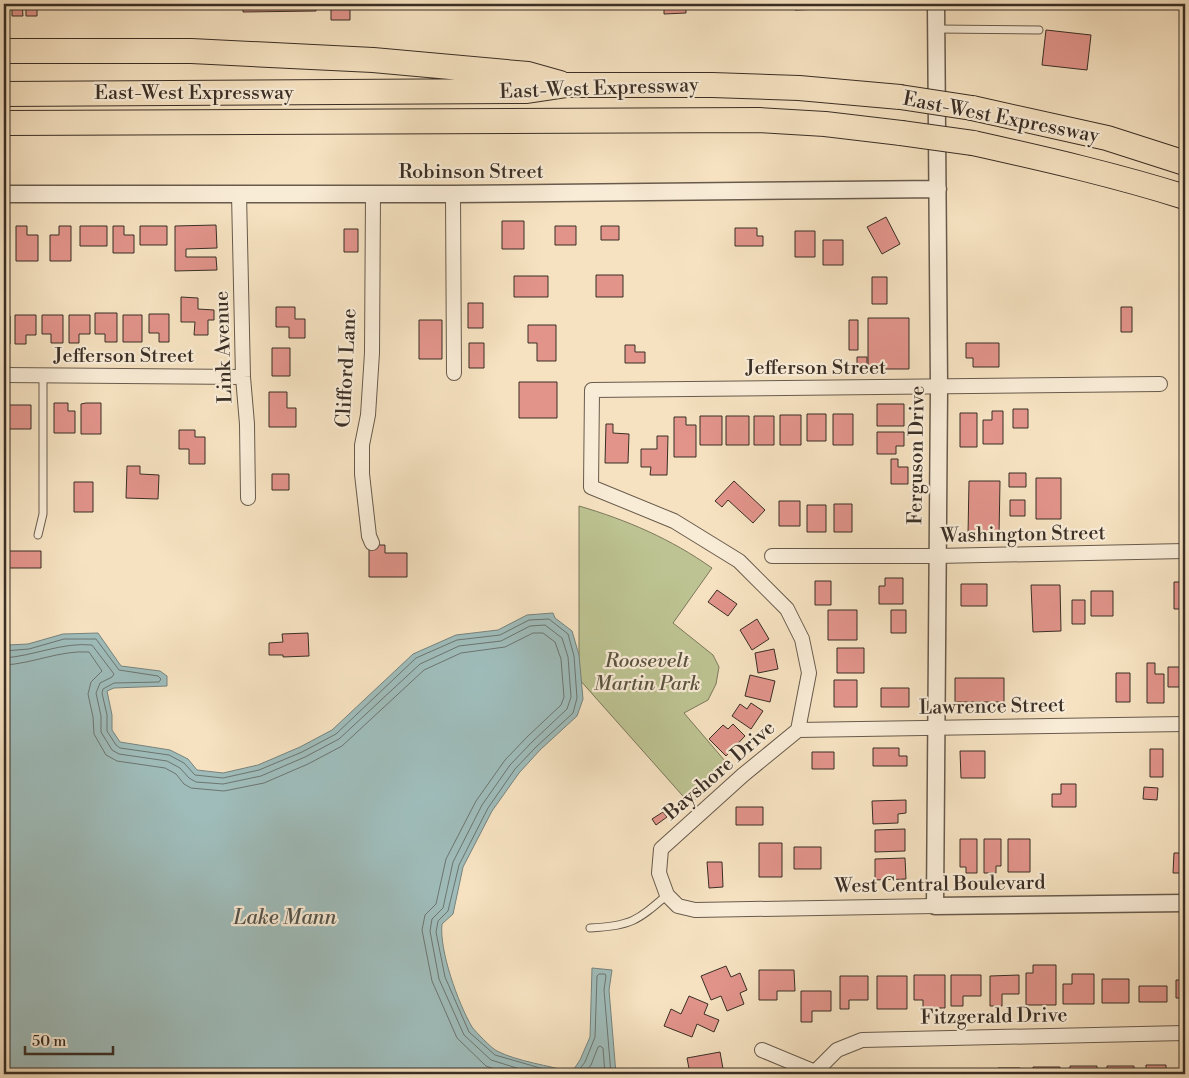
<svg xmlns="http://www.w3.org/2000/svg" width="1189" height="1078" font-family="'Libre Bodoni',serif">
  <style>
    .green { fill: #bdc392; stroke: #7b785c }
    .water { fill: #9fbcba; stroke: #76837e }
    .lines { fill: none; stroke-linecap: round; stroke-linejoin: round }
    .shore { stroke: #6c7570; stroke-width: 1 }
    .building { fill: #e2948b; stroke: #392e25 }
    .service-casing { stroke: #685b4c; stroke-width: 9 }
    .minor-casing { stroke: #685b4c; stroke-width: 16 }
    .tertiary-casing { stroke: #685b4c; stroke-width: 19 }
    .motorway-casing { stroke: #392e25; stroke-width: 26 }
    .service { stroke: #f9ecd7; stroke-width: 7 }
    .minor { stroke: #f9ecd7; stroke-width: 14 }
    .tertiary { stroke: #f9ecd7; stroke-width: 16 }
    .motorway { stroke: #f6e2c1; stroke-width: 24 }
    .motorway-bridge-casing { stroke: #392e25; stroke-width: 26; stroke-linecap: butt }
    .motorway-bridge { stroke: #f6e2c1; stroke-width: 24 }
    .labels { text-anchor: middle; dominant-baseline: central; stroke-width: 4.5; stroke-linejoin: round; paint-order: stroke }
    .street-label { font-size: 20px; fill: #392e25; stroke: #f9ecd7 }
    .park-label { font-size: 20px; font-style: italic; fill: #5a5340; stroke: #f9ecd7 }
    .water-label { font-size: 21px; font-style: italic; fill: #52524a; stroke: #f9ecd7 }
  </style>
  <rect width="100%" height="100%" fill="#f6e2c1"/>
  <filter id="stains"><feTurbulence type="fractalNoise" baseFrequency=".004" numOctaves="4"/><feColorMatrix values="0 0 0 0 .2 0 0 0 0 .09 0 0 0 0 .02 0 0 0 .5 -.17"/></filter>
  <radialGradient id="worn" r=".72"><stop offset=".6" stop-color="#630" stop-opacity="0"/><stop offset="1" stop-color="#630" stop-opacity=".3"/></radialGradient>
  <path class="green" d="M579 506C627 520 671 539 712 568L673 623 713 655 719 667 716 684 708 700 684 713 731 768 690 804 579 679Z"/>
  <path class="water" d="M553 613 555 618 572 631 579 655 583 699 577 716 540 750 519 773 492 811 463 867 453 914 442 924C439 950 458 1003 472 1027 476 1032 491 1048 497 1051 516 1061 550 1066 572 1072L580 1060 590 1037 592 968 612 970 609 990 616 1074H4V648L8 645 28 644 63 634 98 633 121 666 160 671 167 676V686L114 688 107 691 112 715V730L120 742 170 750 188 759 197 770 223 773 258 765 300 747 332 730 413 654 456 635 498 630 527 615Z"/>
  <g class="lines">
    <path class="shore" d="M4 651 29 649 64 639H96L119 670 158 676 161 679 159 682 114 683 103 689 102 693 107 715V731L116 745 120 748 169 755 184 763 195 775 223 778 259 770 302 752 336 734 416 658 457 640 500 635 529 620 549 619 568 634 574 656 577 698 573 713 536 747 515 769 488 808 459 865 448 911 438 921 436 932 445 977 469 1032 495 1055 561 1074
      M4 658C34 656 62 642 92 645L114 674 112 677 100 683 96 693 101 716V732L112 750 119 754 167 761 180 768 189 778 196 782 223 784 261 776 305 757 339 739 420 664 459 646 501 641 530 626 545 625 562 638 568 657 571 697 567 709 532 742 510 765 482 805 453 862 443 908 432 919 430 931 439 979 464 1035 491 1060 536 1074
      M4 665C32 664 60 650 89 652L102 671 91 682 88 694 93 717 94 734 106 755 117 761 165 768 176 774 184 784 191 788 224 791 264 783 308 764 342 746 424 670 461 653 505 647 533 633H543L555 642 561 659 564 697 561 705 527 737 505 760 476 801 446 859 436 904 425 915 422 930 432 981 457 1038 486 1066 508 1074
      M576 1074 585 1062 595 1037 597 976 599 974H605L606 976 604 990 611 1074
      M584 1074 591 1065 598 1047 600 1046 603 1048 605 1074"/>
  </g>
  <path class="building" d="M12 4H22L23 16H12Z
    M26 4H37V16H26Z
    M243 4H316V11L243 12Z
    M331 4H350V20H331Z
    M664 4H686V13L664 14Z
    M795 4H823V9L795 10Z
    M1046 30 1091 35 1087 70 1042 65Z
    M886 217 900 244 882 254 867 227Z
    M502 221H524V249H502Z
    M216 225 217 248 186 249V257H216L217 270 175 271V226Z
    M16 226H27V235H38V261H16Z
    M59 226H71V261H50V235H59Z
    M80 226H107V246H80Z
    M113 226H124V235H134V253H113Z
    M140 226H167V245H140Z
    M555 226H576V245H555Z
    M601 226H619V240H601Z
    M735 228H757V236H763V246H735Z
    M344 229H358V252H344Z
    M795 231H815V257H795Z
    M823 240H843V265H823Z
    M596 275H623V297H596Z
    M514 276H548V297H514Z
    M872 277H887V304H872Z
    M181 297 198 298V309L214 310V320H208V335H194L195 322H181Z
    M468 303H483V328H468Z
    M276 307H295V319H305V338H289V327H276Z
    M1121 307H1132V332H1121Z
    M95 313H117V342H105V334H95Z
    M149 314H169V342H159V333H149Z
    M15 315H36V335H26V344H15Z
    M42 315H63V343H51V334H42Z
    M69 315H90V334H79V343H69Z
    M123 315H142V342H123Z
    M4 316H10V344H4Z
    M868 318H909V369H868Z
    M419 320H442V359H419Z
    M849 320H858V350H849Z
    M528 325H556V361H537V343H528Z
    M469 343H484V368H469Z
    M966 343H999V367H973V358H966Z
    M625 345H635V352H645V363H625Z
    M272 348H290V376H272Z
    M857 357H867V368H857Z
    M519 382H557V418H519Z
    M269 392H287V408H296V427H269Z
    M54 403H68V411H75V433H54Z
    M86 403H101V434H81V404Z
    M877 404H904V426H877Z
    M4 405H31V429H4Z
    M1013 409H1028V428H1013Z
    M992 411H1003V444H983V420H992Z
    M960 413H977V447H960Z
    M807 414H826V441H807Z
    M833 414H853V445H833Z
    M780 415H801V445H780Z
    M700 416H722V445H700Z
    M726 416H749V445H726Z
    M754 416H774V445H754Z
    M674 417H686V425H696V457H674Z
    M606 424H613V433L629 434 628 463H605Z
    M179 430H195V437H205V464H189V449H179Z
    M877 432H904V446H896V454H877Z
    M657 436H668L667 475H650L651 467H641V449H657Z
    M891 459H898V467H908V484H891Z
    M127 466H140V474L159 475 158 499 126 498Z
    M1009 473H1026V487H1009Z
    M272 474H289V490H272Z
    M1036 478H1061V519H1036Z
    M734 481 765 510 753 523 728 500 722 507 715 501Z
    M969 481H1000L999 536 968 535Z
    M74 482H93V512H74Z
    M1010 500H1025V516H1010Z
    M779 501H800V526H779Z
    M834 504H852V532H834Z
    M807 505H826V532H807Z
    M369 545H385V553H407V577H369Z
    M6 551H41V568H6Z
    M885 578H903V604H879V586H885Z
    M815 581H831V605H815Z
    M1174 582H1185V609H1174Z
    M961 584H987V606H961Z
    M1031 585H1060L1061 631 1033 632Z
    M717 590 737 604 728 616 708 602Z
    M1091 591H1113V616H1091Z
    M1072 600H1085V624H1072Z
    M828 610H857V640H828Z
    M891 610H906V633H891Z
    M757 619 769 639 752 650 740 630Z
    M308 633 309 656 283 657V655H269V643L283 642 282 634Z
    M837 648H864V673H837Z
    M774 649 778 669 758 673 755 653Z
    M1147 663H1155V674H1164V703H1147Z
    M1168 667H1185V687H1168Z
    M1116 673H1130V702H1116Z
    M750 675 775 681 770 702 745 696Z
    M955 678H1004V702H955Z
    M834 680H857V707H834Z
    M881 688H909V707H881Z
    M751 703 763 711 751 729 732 716 740 704 747 709Z
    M733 724 745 736 726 756 709 739 723 725 728 729Z
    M873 748H899V756H907V766H873Z
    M1150 749H1163V777H1150Z
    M960 751H985V778H961Z
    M812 752H834V769H812Z
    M1061 784H1076V807H1052V794H1061Z
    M1144 787 1158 788 1157 800 1143 799Z
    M906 800V813L898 814V823L873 824 872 801Z
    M736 807H763V825H736Z
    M663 812 667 817 656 825 652 819Z
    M905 829V851L875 852V830Z
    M960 839H977V873H966V867H960Z
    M984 839H1001V866H996V873H984Z
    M1008 839H1030V872H1008Z
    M759 843H782V877H759Z
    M794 847H821V869H794Z
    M1174 853H1185V873H1173Z
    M905 858 906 879 875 880V859Z
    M707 862H722L723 887 709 888Z
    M1033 965H1056V1005H1026V973H1033Z
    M726 966 731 977 740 973 747 990 740 993 744 1004 727 1011 721 996 711 1000 701 976Z
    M759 970H794L795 991H777V1000H759Z
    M1072 974H1094V1004H1063V984H1072Z
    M914 975H945V1008H923V1000H914Z
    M951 975H981V996H963V1006H951Z
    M1019 975V994H1002V1006H990V976Z
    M840 976H868V1000H849V1009H840Z
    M877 976H907V1009H877Z
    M1102 979H1129V1003H1102Z
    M1176 980H1185V998H1176Z
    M1139 986H1167V1002H1139Z
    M801 991H831V1011H812V1022H801Z
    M689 996 708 1004 704 1014 719 1020 714 1032 697 1024 692 1037 664 1026 671 1009 681 1014Z
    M720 1052 724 1074H704L703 1073 690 1074 687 1058Z
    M1146 1065H1166V1074H1146Z
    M1070 1066H1097V1074H1070Z
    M1107 1066H1134V1074H1107Z
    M1033 1067H1060V1074H1033Z
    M998 1068H1020V1074H998Z
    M958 1069H985V1074H958Z
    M920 1070H948V1074H920Z"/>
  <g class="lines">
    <defs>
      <path id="service" d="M937 29 1039 30
        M38 535 43 514V376
        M590 928C631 926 637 921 667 895"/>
      <path id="minor" d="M239 194 243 377 247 424 248 498
        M453 194 454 373
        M4 375 243 377
        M372 543 369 536 362 474V445L368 415 372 353 373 194
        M772 556H937L1185 551
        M798 730 1185 724
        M935 906 695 910 678 906 667 895 659 873 661 849 743 775 798 730 809 673 802 639 787 609 739 561 674 521 591 487 592 390 1160 384
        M762 1050 815 1072
        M815 1072 837 1050 862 1040 1185 1033"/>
      <path id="tertiary" d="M936 4 939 387 935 906 1185 903
        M4 194H453L938 189"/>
      <path id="motorway" d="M4 51H191L373 60 528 74 560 83
        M4 94 527 91 567 85H712L799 88 900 97
        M972 108 1107 138 1185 163
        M4 123 759 120 825 124 901 133
        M973 143C1045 159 1115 175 1185 197"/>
    </defs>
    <use href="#service" class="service-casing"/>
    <use href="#minor" class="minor-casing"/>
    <use href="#tertiary" class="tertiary-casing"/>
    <use href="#motorway" class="motorway-casing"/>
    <use href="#service" class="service"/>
    <use href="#minor" class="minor"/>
    <use href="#tertiary" class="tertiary"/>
    <use href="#motorway" class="motorway"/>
    <defs>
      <path id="motorway-bridge" d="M900 97 972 108
        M901 133 973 143"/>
    </defs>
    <use href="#motorway-bridge" class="motorway-bridge-casing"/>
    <use href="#motorway-bridge" class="motorway-bridge"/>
  </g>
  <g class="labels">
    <g class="street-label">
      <text transform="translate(599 89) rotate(-2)">East-West Expressway</text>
      <text x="194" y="93">East-West Expressway</text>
      <text transform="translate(1001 118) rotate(11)">East-West Expressway</text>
      <text x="471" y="172">Robinson Street</text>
      <text transform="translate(224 347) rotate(-92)">Link Avenue</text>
      <text x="124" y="356">Jefferson Street</text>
      <text transform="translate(347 368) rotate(-87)">Clifford Lane</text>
      <text x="816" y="368">Jefferson Street</text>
      <text transform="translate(917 455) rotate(-89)">Ferguson Drive</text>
      <text transform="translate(1023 535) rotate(-1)">Washington Street</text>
      <text transform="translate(992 707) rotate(-1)">Lawrence Street</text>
      <text transform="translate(720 771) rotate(-41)">Bayshore Drive</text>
      <text transform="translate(940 885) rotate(-1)">West Central Boulevard</text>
      <text transform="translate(994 1017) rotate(-1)">Fitzgerald Drive</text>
    </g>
    <g class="park-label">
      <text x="647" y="661">Roosevelt<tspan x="647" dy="23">Martin Park</tspan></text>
    </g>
    <g class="water-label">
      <text x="285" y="918">Lake Mann</text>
    </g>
  </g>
  <rect width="1189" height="1078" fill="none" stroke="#f6e2c1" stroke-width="20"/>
  <rect x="5" y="5" width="1179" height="1068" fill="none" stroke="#392e25" stroke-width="2.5"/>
  <rect x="10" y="10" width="1169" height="1058" fill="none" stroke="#392e25"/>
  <path d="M25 1046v8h88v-8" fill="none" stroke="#392e25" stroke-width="2.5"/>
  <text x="32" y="1046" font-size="15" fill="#392e25" stroke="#f9ecd7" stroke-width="4" paint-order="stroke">50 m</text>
  <rect width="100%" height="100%" filter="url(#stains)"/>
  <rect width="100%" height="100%" fill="url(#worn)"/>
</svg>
